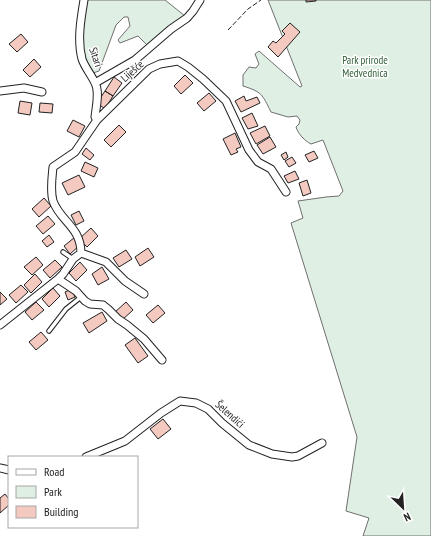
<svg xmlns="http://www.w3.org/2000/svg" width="431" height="536" font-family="'PT Sans Narrow',sans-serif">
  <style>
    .green { fill: #e0efe3; stroke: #6f6f6f }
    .building { fill: #f3c9c0; stroke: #222 }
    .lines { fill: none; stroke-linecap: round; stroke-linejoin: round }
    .service-casing { stroke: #222; stroke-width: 5.5 }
    .minor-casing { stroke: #222; stroke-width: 9 }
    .service { stroke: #fff; stroke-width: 3.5 }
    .minor { stroke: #fff; stroke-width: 7 }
    .fence { stroke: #222; stroke-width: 1; stroke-dasharray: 5 2; stroke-linecap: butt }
    .labels { text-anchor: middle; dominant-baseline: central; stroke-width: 3; stroke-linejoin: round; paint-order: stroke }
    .street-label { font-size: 11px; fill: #222; stroke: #fff }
    .park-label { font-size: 11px; fill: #2f5e38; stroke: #fff }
  </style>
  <rect width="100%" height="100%" fill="#fff"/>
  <path class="green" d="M86 0H165L185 16 147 45 138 36 120 43 118 40 130 26 128 17H124L116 25 99 71 93 73C77 62 84 18 86 0Z
    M268 0H431V536H363L369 518 346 511 357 437 291 223 303 218 298 201 326 197 339 196 343 191 323 140 311 144C305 141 298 134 296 127L299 124 300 120 297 116 288 117 271 112C262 94 262 92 243 86V75L249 67 256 68 259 64 255 54 259 51 300 87 302 86Z"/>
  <path class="building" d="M306 0H316V1L306 2Z
    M290 23 300 32 278 57 268 47 273 41 276 43 285 34 282 31Z
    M21 34 28 42 17 52 9 44Z
    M34 59 41 67 30 77 23 70Z
    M185 75 193 83 181 94 174 86Z
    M114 77 122 83 113 96 105 91Z
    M105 91 113 96 105 109 97 103Z
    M209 93 216 101 204 111 197 103Z
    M244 96 246 101 257 97 260 103 241 112 235 101Z
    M20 101 32 103 30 115 18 113Z
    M40 103 53 104 52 113 39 112Z
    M252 113 258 126 248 129 242 118Z
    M73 120 85 126 79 137 67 131Z
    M119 125 126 132 111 147 104 140Z
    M265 126 270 136 256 144 250 133Z
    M235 133 241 147 236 149 238 152 231 155 223 139Z
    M270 137 276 147 263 154 257 145Z
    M86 148 94 155 90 160 82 154Z
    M314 151 318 158 309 162 305 155Z
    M286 152 288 157 284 160 281 155Z
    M292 157 296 163 289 167 285 161Z
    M85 162 98 168 94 177 81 171Z
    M295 171 299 179 288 183 284 176Z
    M79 175 85 187 68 195 62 183Z
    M307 180 311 193 303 196 299 183Z
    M44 198 51 206 39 217 32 209Z
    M79 211 84 221 76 225 71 215Z
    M48 216 55 224 43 234 36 226Z
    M91 228 98 236 87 247 79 239Z
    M49 235 54 242 47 247 42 241Z
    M75 237 79 246 70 254 64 246Z
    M148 248 154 257 140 266 135 257Z
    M126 250 132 259 119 267 113 258Z
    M36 257 43 265 32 275 24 267Z
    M55 260 62 267 50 278 43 270Z
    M80 262 87 270 76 281 69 273Z
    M102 267 109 279 98 285 92 274Z
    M35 274 42 282 31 293 24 285Z
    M21 285 28 292 16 303 9 295Z
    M53 288 60 296 49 307 42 299Z
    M72 289 75 297 68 300 65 292Z
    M0 292 7 299 0 305Z
    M36 302 44 310 32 320 25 312Z
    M126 302 133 310 121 321 114 313Z
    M158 305 165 313 153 323 146 315Z
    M102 312 107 321 89 333 83 323Z
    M41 332 48 340 36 350 29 342Z
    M135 338 148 356 138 363 125 345Z
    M163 419 171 429 158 439 150 429Z
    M5 494 9 499V505L0 513V498Z"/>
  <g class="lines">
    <defs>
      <path id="service" d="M63 252 73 259
        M49 331 66 309 81 297"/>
      <path id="minor" d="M84 0C81 18 77 40 82 59 85 68 91 74 95 83 100 92 96 107 95 117L97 120
        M95 83 135 60 171 29 187 18 193 11 200 0
        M0 91 24 88 42 92
        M81 253 106 262 125 281 144 294
        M58 279 76 291 85 301 90 304 103 305 108 309 118 319 127 325 144 339 162 360
        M0 325 58 279 63 274 73 259 81 253C81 227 60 221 53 201 50 190 52 178 53 167L75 152 97 120 149 69 160 64 178 61 188 67 203 79 226 101 249 150 258 162 271 169 286 192
        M86 457 125 441 161 413 180 401 196 403 208 409 222 423 249 445 272 454 292 457 298 456 322 443
        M0 468 9 470"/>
    </defs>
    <use href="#service" class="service-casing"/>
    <use href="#minor" class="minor-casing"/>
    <use href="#service" class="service"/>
    <use href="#minor" class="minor"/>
    <path class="fence" d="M228 30 248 9 261 0"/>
  </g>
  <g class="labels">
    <g class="street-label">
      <text transform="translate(96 57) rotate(71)">Sitari</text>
      <text transform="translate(132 71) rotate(-42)">Liješće</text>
      <text transform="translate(230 414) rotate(42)">Šelendići</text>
    </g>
    <g class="park-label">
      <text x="365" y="60">Park prirode<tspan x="365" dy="13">Medvednica</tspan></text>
    </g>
  </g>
  <rect x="8" y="456" width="130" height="72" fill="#ffffff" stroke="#a7a7a7"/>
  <rect x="16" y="469" width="20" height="6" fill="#ffffff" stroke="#a7a7a7"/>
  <text x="44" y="476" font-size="12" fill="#222222">Road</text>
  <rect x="16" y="486" width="20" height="12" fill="#e0efe3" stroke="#a7a7a7"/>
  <text x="44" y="496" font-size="12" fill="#222222">Park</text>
  <rect x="16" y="506" width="20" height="12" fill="#f3c9c0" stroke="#a7a7a7"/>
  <text x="44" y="516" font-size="12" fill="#222222">Building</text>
  <g transform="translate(403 508) rotate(155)" stroke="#ffffff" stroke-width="3" paint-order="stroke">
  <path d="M0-3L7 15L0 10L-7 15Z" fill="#222222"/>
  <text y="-6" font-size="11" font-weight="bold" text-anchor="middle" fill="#222222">N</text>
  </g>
</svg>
